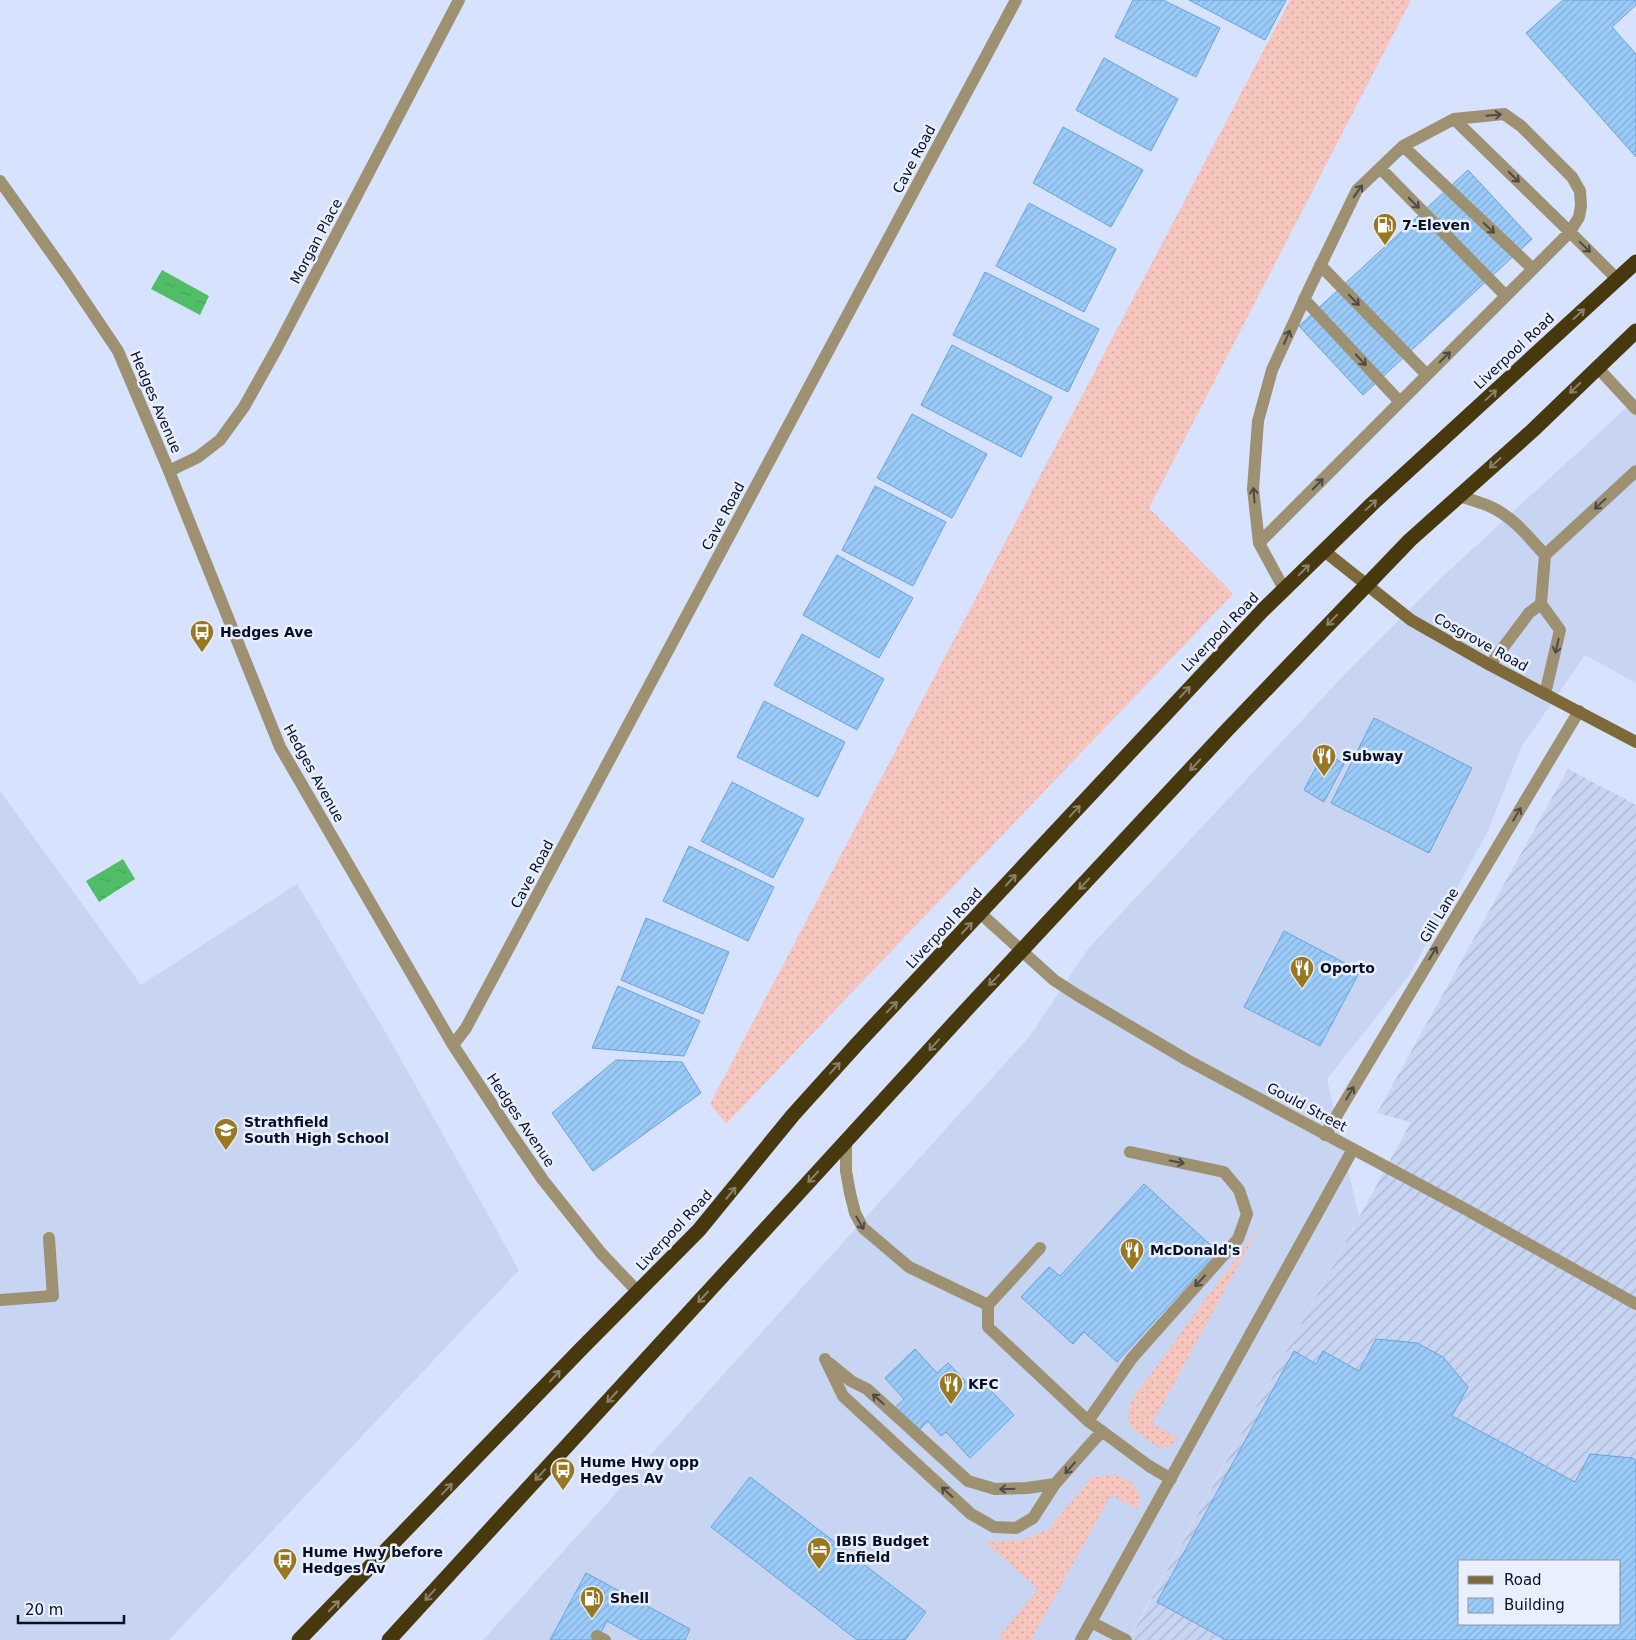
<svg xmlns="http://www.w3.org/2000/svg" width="1636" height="1640" font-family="'DejaVu Sans',sans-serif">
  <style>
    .built { fill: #c7d4f2 }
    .industrial { fill: url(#industrial-furrows); fill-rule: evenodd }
    .grass { fill: url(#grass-dots) }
    .water { fill: url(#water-ripples) }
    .building { fill: url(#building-hatch); stroke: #68a3da; fill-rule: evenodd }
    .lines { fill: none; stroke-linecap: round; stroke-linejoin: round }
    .lane { stroke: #9e9172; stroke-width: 12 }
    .street { stroke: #9e9172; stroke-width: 12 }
    .secondary { stroke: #7d693a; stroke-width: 12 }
    .highway { stroke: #48380e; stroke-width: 15 }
    .oneway { stroke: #4c4a49 }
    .oneway2 { stroke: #88816e }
    .labels { text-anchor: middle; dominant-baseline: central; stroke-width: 5; stroke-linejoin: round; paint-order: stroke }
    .street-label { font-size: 14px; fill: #081028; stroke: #e9effd }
    .poi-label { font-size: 14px; font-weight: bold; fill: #081028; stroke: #e9effd; text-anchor: start }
  </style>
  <defs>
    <pattern id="industrial-furrows" width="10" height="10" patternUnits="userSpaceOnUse" patternTransform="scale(1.25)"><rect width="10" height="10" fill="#c7d4f2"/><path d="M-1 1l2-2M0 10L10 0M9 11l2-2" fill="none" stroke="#a9b5d0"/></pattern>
    <pattern id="grass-dots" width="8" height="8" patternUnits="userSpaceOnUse" patternTransform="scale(1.25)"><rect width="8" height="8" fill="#f5c5be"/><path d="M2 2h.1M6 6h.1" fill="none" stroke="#d1a8a3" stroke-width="1.8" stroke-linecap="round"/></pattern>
    <pattern id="water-ripples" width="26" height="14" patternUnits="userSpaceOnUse" patternTransform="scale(1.25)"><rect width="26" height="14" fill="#51bd67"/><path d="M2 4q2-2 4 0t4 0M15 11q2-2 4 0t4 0" fill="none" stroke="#45a159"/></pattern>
    <pattern id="building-hatch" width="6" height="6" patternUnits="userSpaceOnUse" patternTransform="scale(1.25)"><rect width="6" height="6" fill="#9bcbf8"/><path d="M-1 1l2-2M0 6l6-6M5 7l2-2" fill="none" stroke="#84add5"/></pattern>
  </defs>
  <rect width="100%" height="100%" fill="#d6e2fe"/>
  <path class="built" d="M1636 399V683L1585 655 1522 746 1487 833 1408 977 1327 1079 1359 1217 1128 1640H483L1030 1036 1088 949 1345 674 1441 578Z
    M0 791 141 985 297 884 386 1033 519 1270 169 1640H0Z"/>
  <path class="industrial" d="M1568 769 1636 805V1640H1129L1411 1122 1377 1113ZM1460 1561H1620V1624H1460Z"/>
  <path class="grass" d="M1290 0H1411L1149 508 1233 594 726 1124 710 1104Z
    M1259 1227 1152 1424 1178 1438 1169 1447 1159 1448 1133 1429 1128 1419 1131 1401Z
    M1115 1475 1132 1482 1140 1497 1137 1509 1111 1495 1031 1640H1004L999 1637 1038 1589 985 1542 1021 1540 1048 1530 1092 1477Z"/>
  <path class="water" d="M162 270 209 296 200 315 151 289Z
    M123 859 135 879 99 902 86 881Z"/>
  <path class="building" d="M1133 0H1163L1220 28 1196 77 1115 37Z
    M1189 0H1286L1265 40Z
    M1563 0H1636V5L1612 27 1636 54V157L1526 33Z
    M1104 58 1178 99 1151 151 1076 110Z
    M1063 127 1143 170 1111 227 1033 183Z
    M1468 170 1532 239 1363 395 1299 326Z
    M1029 203 1116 249 1084 312 996 266Z
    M985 272 1099 329 1068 392 953 335Z
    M952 345 1052 397 1021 457 921 405Z
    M912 414 987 454 952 518 877 478Z
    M875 486 946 522 913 586 842 550Z
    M837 555 913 598 879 658 803 615Z
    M802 634 884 679 857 730 774 685Z
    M764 701 845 742 818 797 737 757Z
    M1374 718 1472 768 1429 853 1331 803Z
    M1324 752 1344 764 1324 802 1304 790Z
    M732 782 804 819 773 878 701 841Z
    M689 846 774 887 748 941 663 901Z
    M646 918 729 952 703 1014 621 980Z
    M1284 931 1360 971 1320 1046 1244 1007Z
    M618 986 700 1021 684 1056 592 1048Z
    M616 1060 682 1062 701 1093 593 1171 552 1113Z
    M1144 1184 1218 1252 1117 1362 1084 1332 1073 1344 1021 1297 1049 1267 1060 1276Z
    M1376 1339 1417 1343 1443 1357 1468 1387 1452 1416 1575 1482 1590 1454 1632 1458 1636 1460V1640H1226L1157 1602 1294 1351 1316 1364 1323 1351 1359 1371ZM1460 1561H1620V1624H1460Z
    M915 1349 937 1373 948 1363 972 1388 981 1380 1014 1415 970 1458 946 1432 941 1436 928 1421 913 1436 890 1412 904 1399 885 1378Z
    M750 1477 926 1612 905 1640H857L711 1527Z
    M586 1573 690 1629 685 1640H641L607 1621 597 1640H550Z"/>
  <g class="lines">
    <path class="lane" d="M1403 146 1533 269
      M1380 168 1506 296
      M1320 265 1427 375
      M1304 299 1400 402
      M1597 367 1636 409
      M1459 496C1469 499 1479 502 1489 506 1512 516 1528 536 1545 555L1636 471
      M1259 543 1253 489 1258 421 1272 370 1310 287 1357 190 1403 146 1454 119 1504 114 1521 126 1572 177 1580 191 1581 206 1579 217 1570 232 1454 119
      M1545 555 1541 604 1560 630 1545 694
      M1284 589 1259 543 1570 232 1617 279
      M1490 665 1529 613 1541 604
      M1325 1135 1579 711
      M846 1141V1171L850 1193 855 1213 863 1228 909 1267 988 1305
      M1040 1248 988 1305V1327L1088 1421 1149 1466 1171 1479
      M0 1300 53 1296 49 1238
      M825 1359 843 1396 971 1514 994 1527 1016 1528 1033 1518 1055 1484 1102 1431
      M829 1363 851 1381 867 1389 968 1481 995 1489 1027 1488 1055 1484
      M1088 1421 1132 1358 1238 1239 1247 1214 1239 1190 1224 1172 1130 1152
      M1091 1622 1126 1640
      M597 1636 605 1640
      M1081 1640 1353 1149"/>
    <path class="street" d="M0 181 67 275 118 351 169 471 280 747 453 1045 512 1135 543 1180 601 1253 638 1292
      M169 471 198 457 220 440 244 407 277 348 459 0
      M980 913 1054 980 1077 995 1187 1060 1467 1210 1636 1304
      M453 1045 466 1028 1016 0"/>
    <path class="secondary" d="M1323 550 1411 620 1490 665 1636 742"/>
    <path class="highway" d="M299 1640 582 1348 699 1230 793 1115 858 1043 1263 610 1372 504 1636 262
      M389 1640 967 1009 1228 729 1410 540 1532 431 1636 331"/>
  </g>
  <defs><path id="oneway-shaft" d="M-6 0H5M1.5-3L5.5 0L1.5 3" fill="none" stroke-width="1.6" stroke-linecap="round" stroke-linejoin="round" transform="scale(1.25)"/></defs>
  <g class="oneway">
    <use href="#oneway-shaft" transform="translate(1494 115) rotate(-5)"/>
    <use href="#oneway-shaft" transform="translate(1514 177) rotate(45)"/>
    <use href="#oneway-shaft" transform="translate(1358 191) rotate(-55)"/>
    <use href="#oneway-shaft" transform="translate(1414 203) rotate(45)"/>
    <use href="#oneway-shaft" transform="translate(1489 228) rotate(43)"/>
    <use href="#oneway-shaft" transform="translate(1585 247) rotate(44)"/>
    <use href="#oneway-shaft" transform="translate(1354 300) rotate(46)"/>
    <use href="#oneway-shaft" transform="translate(1287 337) rotate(-66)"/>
    <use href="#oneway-shaft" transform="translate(1445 357) rotate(-45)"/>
    <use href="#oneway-shaft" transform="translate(1361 360) rotate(47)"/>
    <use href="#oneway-shaft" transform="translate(1318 484) rotate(-45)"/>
    <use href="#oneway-shaft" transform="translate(1254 495) rotate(-94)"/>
    <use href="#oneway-shaft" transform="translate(1600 504) rotate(137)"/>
    <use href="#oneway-shaft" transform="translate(1557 646) rotate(103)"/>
    <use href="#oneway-shaft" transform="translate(1517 814) rotate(-59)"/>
    <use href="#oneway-shaft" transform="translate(1433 953) rotate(-59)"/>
    <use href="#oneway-shaft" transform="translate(1350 1093) rotate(-59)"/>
    <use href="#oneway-shaft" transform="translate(1177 1162) rotate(12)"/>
    <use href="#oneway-shaft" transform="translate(860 1223) rotate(60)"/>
    <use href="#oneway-shaft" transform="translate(1200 1281) rotate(132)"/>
    <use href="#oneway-shaft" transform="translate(878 1399) rotate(-138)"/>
    <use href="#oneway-shaft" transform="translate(1070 1468) rotate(131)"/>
    <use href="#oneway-shaft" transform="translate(1007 1489) rotate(178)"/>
    <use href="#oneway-shaft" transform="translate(947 1492) rotate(-138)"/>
  </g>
  <g class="oneway2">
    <use href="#oneway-shaft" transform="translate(1579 314) rotate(-42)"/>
    <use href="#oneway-shaft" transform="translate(1575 388) rotate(136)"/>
    <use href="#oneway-shaft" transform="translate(1491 395) rotate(-43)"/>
    <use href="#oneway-shaft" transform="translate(1495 463) rotate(138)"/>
    <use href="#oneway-shaft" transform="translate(1371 505) rotate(-43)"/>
    <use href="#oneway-shaft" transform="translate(1304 570) rotate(-45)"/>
    <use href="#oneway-shaft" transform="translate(1332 620) rotate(134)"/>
    <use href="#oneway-shaft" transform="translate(1185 692) rotate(-47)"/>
    <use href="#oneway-shaft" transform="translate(1195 765) rotate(133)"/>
    <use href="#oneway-shaft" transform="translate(1075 811) rotate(-47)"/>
    <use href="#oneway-shaft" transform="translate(1011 880) rotate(-47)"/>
    <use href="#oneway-shaft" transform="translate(1084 884) rotate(133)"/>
    <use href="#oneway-shaft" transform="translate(967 928) rotate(-47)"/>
    <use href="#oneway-shaft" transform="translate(994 980) rotate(134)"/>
    <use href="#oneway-shaft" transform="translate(892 1007) rotate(-46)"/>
    <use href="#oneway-shaft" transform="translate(934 1045) rotate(132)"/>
    <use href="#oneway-shaft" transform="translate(835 1068) rotate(-48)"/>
    <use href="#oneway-shaft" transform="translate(813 1177) rotate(133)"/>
    <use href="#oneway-shaft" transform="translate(731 1193) rotate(-50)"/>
    <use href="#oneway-shaft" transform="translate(703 1297) rotate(133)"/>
    <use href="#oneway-shaft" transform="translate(555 1376) rotate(-47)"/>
    <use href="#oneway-shaft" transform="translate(612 1397) rotate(133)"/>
    <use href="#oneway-shaft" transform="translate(540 1475) rotate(132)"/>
    <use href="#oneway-shaft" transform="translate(447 1489) rotate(-46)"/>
    <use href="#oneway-shaft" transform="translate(430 1595) rotate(132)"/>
    <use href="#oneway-shaft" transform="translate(334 1606) rotate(-45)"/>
  </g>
  <defs>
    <symbol id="fuel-pin" viewBox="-11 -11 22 30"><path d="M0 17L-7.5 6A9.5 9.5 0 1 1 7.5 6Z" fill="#987821" stroke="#e9effd"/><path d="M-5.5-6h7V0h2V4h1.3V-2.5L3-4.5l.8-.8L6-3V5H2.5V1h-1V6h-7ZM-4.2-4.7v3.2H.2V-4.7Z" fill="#fff"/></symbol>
    <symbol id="bus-pin" viewBox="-11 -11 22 30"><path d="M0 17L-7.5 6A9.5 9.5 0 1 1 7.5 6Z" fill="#987821" stroke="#e9effd"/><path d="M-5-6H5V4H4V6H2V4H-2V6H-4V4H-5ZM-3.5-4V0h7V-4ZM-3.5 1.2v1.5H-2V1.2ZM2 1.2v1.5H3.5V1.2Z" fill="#fff"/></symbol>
    <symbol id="restaurant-pin" viewBox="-11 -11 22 30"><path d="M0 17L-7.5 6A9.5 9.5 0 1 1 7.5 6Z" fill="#987821" stroke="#e9effd"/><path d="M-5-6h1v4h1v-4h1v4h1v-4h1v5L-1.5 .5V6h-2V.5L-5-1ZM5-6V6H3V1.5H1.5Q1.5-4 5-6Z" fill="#fff"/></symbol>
    <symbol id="school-pin" viewBox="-11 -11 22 30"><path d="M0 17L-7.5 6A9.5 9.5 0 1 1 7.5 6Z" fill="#987821" stroke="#e9effd"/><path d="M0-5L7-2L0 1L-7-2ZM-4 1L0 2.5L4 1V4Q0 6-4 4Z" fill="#fff"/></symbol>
    <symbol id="hotel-pin" viewBox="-11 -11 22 30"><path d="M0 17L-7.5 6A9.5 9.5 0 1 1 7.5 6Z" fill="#987821" stroke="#e9effd"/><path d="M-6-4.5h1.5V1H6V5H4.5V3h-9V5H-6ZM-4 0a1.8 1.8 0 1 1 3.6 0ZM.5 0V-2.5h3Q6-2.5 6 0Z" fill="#fff"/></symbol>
  </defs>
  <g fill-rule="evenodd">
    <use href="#fuel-pin" x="1371" y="211" width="28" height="38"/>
    <use href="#bus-pin" x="188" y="618" width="28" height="38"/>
    <use href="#restaurant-pin" x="1310" y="742" width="28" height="38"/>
    <use href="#restaurant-pin" x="1288" y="954" width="28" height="38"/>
    <use href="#school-pin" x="212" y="1116" width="28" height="38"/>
    <use href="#restaurant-pin" x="1118" y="1236" width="28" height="38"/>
    <use href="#restaurant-pin" x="937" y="1370" width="28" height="38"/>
    <use href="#bus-pin" x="549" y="1456" width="28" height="38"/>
    <use href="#hotel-pin" x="805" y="1535" width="28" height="38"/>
    <use href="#bus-pin" x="271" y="1546" width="28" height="38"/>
    <use href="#fuel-pin" x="578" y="1584" width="28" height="38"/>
  </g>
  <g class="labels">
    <g class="street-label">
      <text transform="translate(914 159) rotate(-62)">Cave Road</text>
      <text transform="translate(316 241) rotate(-62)">Morgan Place</text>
      <text transform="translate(1514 351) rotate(-43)">Liverpool Road</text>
      <text transform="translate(156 402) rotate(67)">Hedges Avenue</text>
      <text transform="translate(723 516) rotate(-62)">Cave Road</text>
      <text transform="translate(1220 632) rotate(-46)">Liverpool Road</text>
      <text transform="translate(1481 642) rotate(29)">Cosgrove Road</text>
      <text transform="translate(314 773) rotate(61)">Hedges Avenue</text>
      <text transform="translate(532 874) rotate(-62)">Cave Road</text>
      <text transform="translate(1439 915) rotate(-59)">Gill Lane</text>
      <text transform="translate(944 928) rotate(-47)">Liverpool Road</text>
      <text transform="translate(1307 1107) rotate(28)">Gould Street</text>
      <text transform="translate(521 1120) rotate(56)">Hedges Avenue</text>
      <text transform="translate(674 1230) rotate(-47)">Liverpool Road</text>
    </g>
    <g class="poi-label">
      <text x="1402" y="225">7-Eleven</text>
      <text x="220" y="632">Hedges Ave</text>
      <text x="1342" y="756">Subway</text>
      <text x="1320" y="968">Oporto</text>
      <text x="244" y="1122">Strathfield<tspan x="244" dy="16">South High School</tspan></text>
      <text x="1150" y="1250">McDonald's</text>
      <text x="968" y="1384">KFC</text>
      <text x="580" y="1462">Hume Hwy opp<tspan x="580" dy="16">Hedges Av</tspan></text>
      <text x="836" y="1541">IBIS Budget<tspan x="836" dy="16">Enfield</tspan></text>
      <text x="302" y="1552">Hume Hwy before<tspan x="302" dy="16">Hedges Av</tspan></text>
      <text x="610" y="1598">Shell</text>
    </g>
  </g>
  <rect x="1458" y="1560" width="162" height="65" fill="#e9effd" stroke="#8f96a8"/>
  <rect x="1468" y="1576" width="25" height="8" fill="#7d693a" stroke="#8f96a8"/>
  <text x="1504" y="1585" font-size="15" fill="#081028">Road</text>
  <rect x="1468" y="1598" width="25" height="15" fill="url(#building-hatch)" stroke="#8f96a8"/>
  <text x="1504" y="1610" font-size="15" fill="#081028">Building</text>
  <path d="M18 1615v8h106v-8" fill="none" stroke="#081028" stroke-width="2.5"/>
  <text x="25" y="1615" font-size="15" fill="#081028" stroke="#e9effd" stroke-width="4" paint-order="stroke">20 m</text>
</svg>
